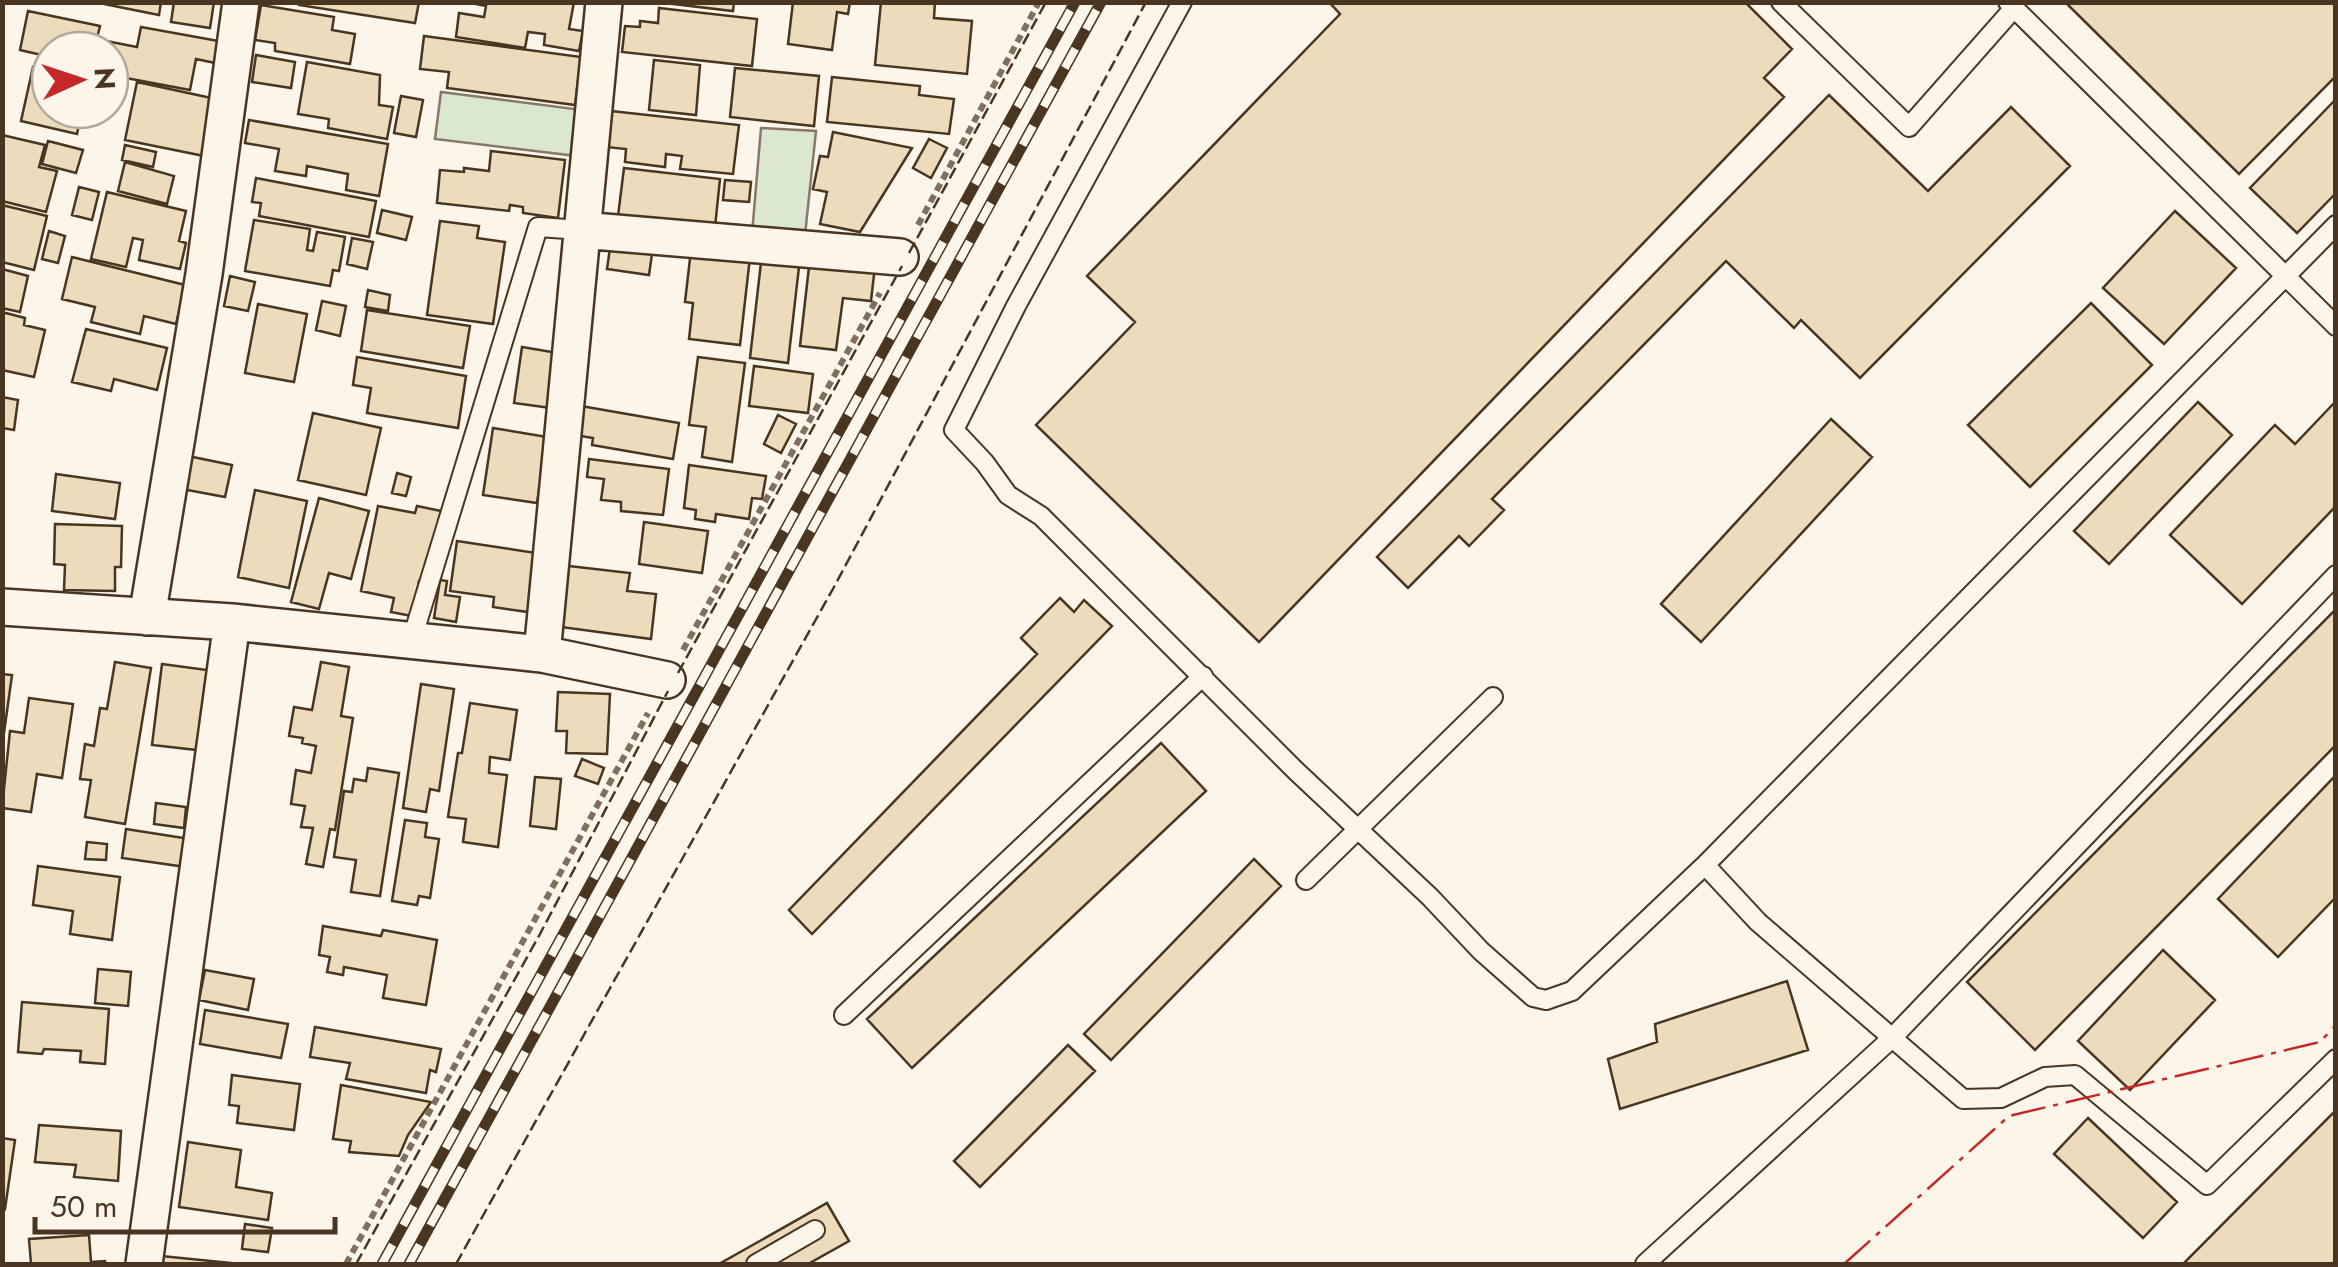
<svg xmlns="http://www.w3.org/2000/svg" width="2338" height="1267" font-family="Jost,sans-serif">
  <style>
    .green { fill: #dce7d0; stroke: #887966; stroke-width: 2.5 }
    .building { fill: #ecdcbc; stroke: #4a3520; stroke-width: 2.5 }
    .lines { fill: none; stroke-linecap: round; stroke-linejoin: round }
    .service-casing { stroke: #4a3520; stroke-width: 22 }
    .minor-casing { stroke: #4a3520; stroke-width: 40 }
    .path { stroke: #7f6f5c; stroke-width: 6; stroke-dasharray: 8 5; stroke-linecap: butt }
    .service { stroke: #fbf6e9; stroke-width: 18 }
    .minor { stroke: #fbf6e9; stroke-width: 35 }
    .rail-casing { stroke: #4a3520; stroke-width: 11 }
    .rail { stroke: #fbf6e9; stroke-width: 8; stroke-dasharray: 22; stroke-linecap: butt }
    .fence { stroke: #4a3520; stroke-width: 2.5; stroke-dasharray: 12 5; stroke-linecap: butt }
    .power { stroke: #c62828; stroke-width: 2.5; stroke-dasharray: 35 8 5 8; stroke-linecap: butt }
  </style>
  <rect width="100%" height="100%" fill="#fbf6e9"/>
  <path class="green" d="M441 92 582 110 577 156 435 139Z
    M761 128 816 131 805 235 752 234Z"/>
  <path class="building" d="M94 2H161L159 15Z
    M174 2H214L210 28 171 22Z
    M299 2H419L415 23 299 5Z
    M574 2 569 29 583 31 579 51 544 45 545 34 528 32 525 48 456 37 459 13 484 17 486 6 466 2Z
    M656 2H734L733 11Z
    M793 2H850L848 14 837 12 832 50 788 44Z
    M881 2H935L934 18 972 21 967 74 875 65Z
    M1329 2H1745L1792 49 1764 78 1784 97 1259 642 1036 425 1135 322 1087 276 1340 14Z
    M2065 2H2336V76L2239 174Z
    M261 5 334 17 332 30 355 34 350 64 275 51V43L255 40Z
    M659 8 757 19 752 66 622 52 625 26 640 27V21L658 23Z
    M28 11 100 26 94 50H50V57L20 50Z
    M141 27 224 42 220 64 196 59 190 90 110 75V50H104L106 41 137 47Z
    M424 36 581 57 575 105 447 88 449 72 420 69Z
    M256 55 295 62 291 88 252 82Z
    M654 60 700 65 696 115 649 110Z
    M307 62 380 75 379 105 393 107 387 139 328 128 329 119 298 114Z
    M33 67 50 71V110H82L77 134 21 121Z
    M735 68 819 76 814 126 730 117Z
    M832 77 920 86 919 95 954 99 949 134 827 122Z
    M137 82 216 99 204 156 125 140Z
    M1829 95 1928 191 2011 107 2070 166 1860 378 1801 320 1794 328 1726 261 1492 499 1504 510 1469 546 1459 536 1408 588 1377 557Z
    M401 96 423 100 416 137 394 133Z
    M2336 99V193L2297 233 2250 188Z
    M602 110 739 125 733 174 680 169 682 156 666 154 665 167 625 162 626 149 597 146Z
    M249 120 388 144 379 196 346 190 348 174 307 166 306 176 275 171 279 149 245 143Z
    M833 132 912 148 860 232 820 224 827 192 813 189 820 156 828 157Z
    M2 135 45 145 39 167 57 171 46 212 2 201Z
    M929 139 947 148 931 178 913 168Z
    M48 141 83 150 76 173 42 164Z
    M125 145 156 152 153 167 122 160Z
    M491 151 565 160 558 218 523 213V207L510 205 509 211 437 203 440 170 464 172V168L489 171Z
    M125 162 174 176 167 204 118 191Z
    M624 168 720 179 715 227 618 216Z
    M256 178 376 201 369 237 259 216 261 203 252 202Z
    M725 180 751 182 749 202 723 200Z
    M79 187 99 192 92 220 72 215Z
    M107 192 186 211 179 241 186 243 180 269 139 260 143 240 133 238 126 267 91 259Z
    M2 205 47 216 34 270 2 262Z
    M382 210 412 217 406 240 377 233Z
    M2175 211 2236 268 2164 344 2103 288Z
    M254 220 310 229 307 250 313 251 317 232 345 237 339 271 333 270 330 286 245 271Z
    M440 221 479 226 477 238 505 242 493 324 427 315Z
    M49 231 65 236 58 263 42 259Z
    M352 238 373 242 367 269 347 264Z
    M611 241 653 247 649 275 607 269Z
    M691 250 750 257 740 345 689 339 693 303 685 302Z
    M762 254 800 258 788 363 750 358Z
    M72 257 185 285 176 324 144 316 140 334 91 322 95 307 62 299Z
    M810 258 875 266 871 301 843 298 836 350 800 346Z
    M2 269 28 276 20 312 2 308Z
    M230 276 255 282 248 311 224 306Z
    M368 290 390 295 388 311 365 307Z
    M322 301 346 306 340 336 316 330Z
    M2091 303 2152 365 2030 487 1968 425Z
    M258 304 307 314 294 382 245 373Z
    M367 310 470 326 463 368 361 351Z
    M2 312 25 318 24 325 45 330 34 377 2 370Z
    M86 329 167 348 157 390 114 379 111 391 72 382Z
    M522 347 558 353 551 408 514 403Z
    M357 357 466 376 458 428 367 413 371 388 353 385Z
    M698 357 745 363 732 462 702 457 706 427 689 425Z
    M754 366 813 374 808 413 749 406Z
    M2 397 18 400 14 430 2 428Z
    M2336 401V506L2242 604 2170 535 2275 425 2295 444Z
    M2198 402 2232 435 2109 564 2074 531Z
    M581 406 679 423 673 459 592 445 593 438 575 435Z
    M313 413 381 428 366 495 298 480Z
    M778 415 796 424 781 453 764 444Z
    M1831 419 1872 457 1701 642 1661 604Z
    M493 428 547 437 537 503 483 495Z
    M188 456 232 465 225 497 182 489Z
    M589 459 669 469 663 515 621 511V502L601 500 604 479 587 477Z
    M689 465 766 476 762 499 752 498 749 519 716 514 715 522 695 519 696 510 684 508Z
    M397 473 411 477 406 496 392 493Z
    M56 474 120 483 115 519 52 511Z
    M255 490 307 501 289 588 238 577Z
    M319 498 369 511 351 579 329 573 319 609 291 602Z
    M378 506 415 513 417 506 441 511 423 581H419L412 616 391 612 394 598 361 591Z
    M644 522 708 531 702 573 639 564Z
    M55 524 122 526 121 567H115V591L64 590 65 565 54 564Z
    M457 541 536 553 528 612 493 607 494 597 450 591Z
    M569 566 630 573 627 591 656 594 651 639 561 627Z
    M440 580 447 581 445 595 460 597 456 622 434 618Z
    M1060 598 1074 612 1084 600 1112 626 812 934 789 910 1037 654 1021 638Z
    M2336 609V745L2035 1050 1967 982Z
    M115 662 151 668 125 824 85 817 91 780 80 779 85 744 94 746 100 708 107 709Z
    M321 662 349 667 341 716 353 718 335 830 330 829 323 867 306 864 313 828 301 827 305 806 291 804 296 770 311 773 316 746 302 743 303 738 289 736 294 707 312 710Z
    M162 664 207 670 197 750 152 745Z
    M2 674 12 675 4 733H2Z
    M421 684 454 689 439 791 430 789 426 812 403 808Z
    M558 692 610 694 607 754 566 753 567 731H556Z
    M29 698 73 704 62 778 37 774 31 812 2 808 10 731 24 733Z
    M470 703 517 710 510 760 490 757 489 773 507 775 498 847 463 842 466 819 448 817 458 753H462Z
    M1161 743 1206 791 912 1068 867 1019Z
    M582 759 604 768 598 784 575 776Z
    M368 768 399 773 380 896 351 892 356 860 334 857 344 791 352 792 354 779 366 781Z
    M2336 775V897L2278 957 2218 899Z
    M535 777 561 779 556 829 530 826Z
    M156 803 186 807 184 828 154 824Z
    M405 820 427 823 425 837 439 839 430 898 419 896 417 905 392 901Z
    M126 829 190 839 186 867 122 858Z
    M87 842 107 844 106 860 85 859Z
    M1254 859 1281 886 1111 1060 1084 1034Z
    M38 866 120 877 112 940 70 934 73 911 33 905Z
    M323 926 381 936 383 930 437 940 426 1005 383 998 387 975 344 967 343 975 327 972 330 957 319 955Z
    M2163 950 2215 1000 2130 1090 2078 1041Z
    M98 969 131 972 128 1006 95 1003Z
    M205 970 254 979 248 1010 199 1000Z
    M1787 981 1808 1050 1620 1109 1608 1059 1657 1042 1655 1024Z
    M22 1002 109 1009 105 1064 80 1062 81 1051 44 1049 42 1054 18 1052Z
    M205 1010 288 1024 281 1058 200 1044Z
    M315 1027 441 1049 436 1072 430 1070 426 1093 346 1079 350 1063 310 1057Z
    M1068 1045 1095 1071 980 1187 954 1161Z
    M232 1075 300 1084 294 1130 237 1123 239 1106 229 1105Z
    M341 1085 431 1102 408 1135 399 1156 349 1152 351 1141 333 1139Z
    M2336 1110V1264H2183Z
    M2088 1118 2177 1202 2143 1238 2054 1154Z
    M39 1125 121 1131 118 1181 74 1177 76 1165 35 1162Z
    M2 1138 15 1140 5 1209 2 1208Z
    M188 1142 241 1150 236 1187 272 1193 268 1220 179 1207Z
    M827 1203 849 1241 808 1264H719Z
    M245 1224 272 1228 268 1252 242 1249Z
    M89 1235 91 1262 105 1261V1264H31L29 1239Z
    M161 1256 241 1264H160Z"/>
  <g class="lines">
    <defs>
      <path id="service" d="M1182 2 1016 306 954 430 985 463 1008 495 1041 516 1295 770 1430 897 1481 951 1533 997 1546 1000 1572 991 1705 865
        M1781 2 1909 127 2014 8
        M2008 2 2336 326
        M2336 225 1705 865 1758 922 1963 1099 2001 1098 2045 1077 2075 1075 2207 1185 2336 1059
        M412 639 538 227 581 230
        M1306 880 1493 697
        M844 1015 1203 676
        M756 1264 815 1230
        M1645 1264 1892 1038 2336 575"/>
      <path id="minor" d="M581 230 900 257
        M2 607 232 622 542 654 604 2
        M147 617 204 274 241 2
        M542 654 667 680
        M144 1264 232 622"/>
    </defs>
    <use href="#service" class="service-casing"/>
    <use href="#minor" class="minor-casing"/>
    <path class="path" d="M918 225 1039 2
      M683 650 880 293
      M346 1264 648 713"/>
    <use href="#service" class="service"/>
    <use href="#minor" class="minor"/>
    <defs>
      <path id="rail" d="M382 1264 1075 2
        M409 1264 1101 2"/>
    </defs>
    <use href="#rail" class="rail-casing"/>
    <use href="#rail" class="rail"/>
    <path class="fence" d="M909 253 1046 2
      M678 673 902 266
      M356 1264 540 934 668 691
      M456 1264 834 587 1146 2"/>
    <path class="power" d="M1844 1264 2009 1116 2320 1042 2336 1025"/>
  </g>
  <rect width="2338" height="1267" fill="none" stroke="#4a3520" stroke-width="10"/>
  <g transform="translate(80 80) rotate(87)"><circle r="48" fill="#fbf6e9" stroke="#b4a999" stroke-width="2.5"/>
  <path d="M0-8L18 38L0 25L-18 38Z" fill="#c62828"/>
  <text y="-15" font-size="28" font-weight="bold" text-anchor="middle" fill="#4a3520">N</text>
  </g>
  <path d="M35 1217v15h300v-15" fill="none" stroke="#4a3520" stroke-width="5"/>
  <text x="50" y="1217" font-size="30" fill="#4a3520" stroke="#fbf6e9" stroke-width="8" paint-order="stroke">50 m</text>
</svg>
